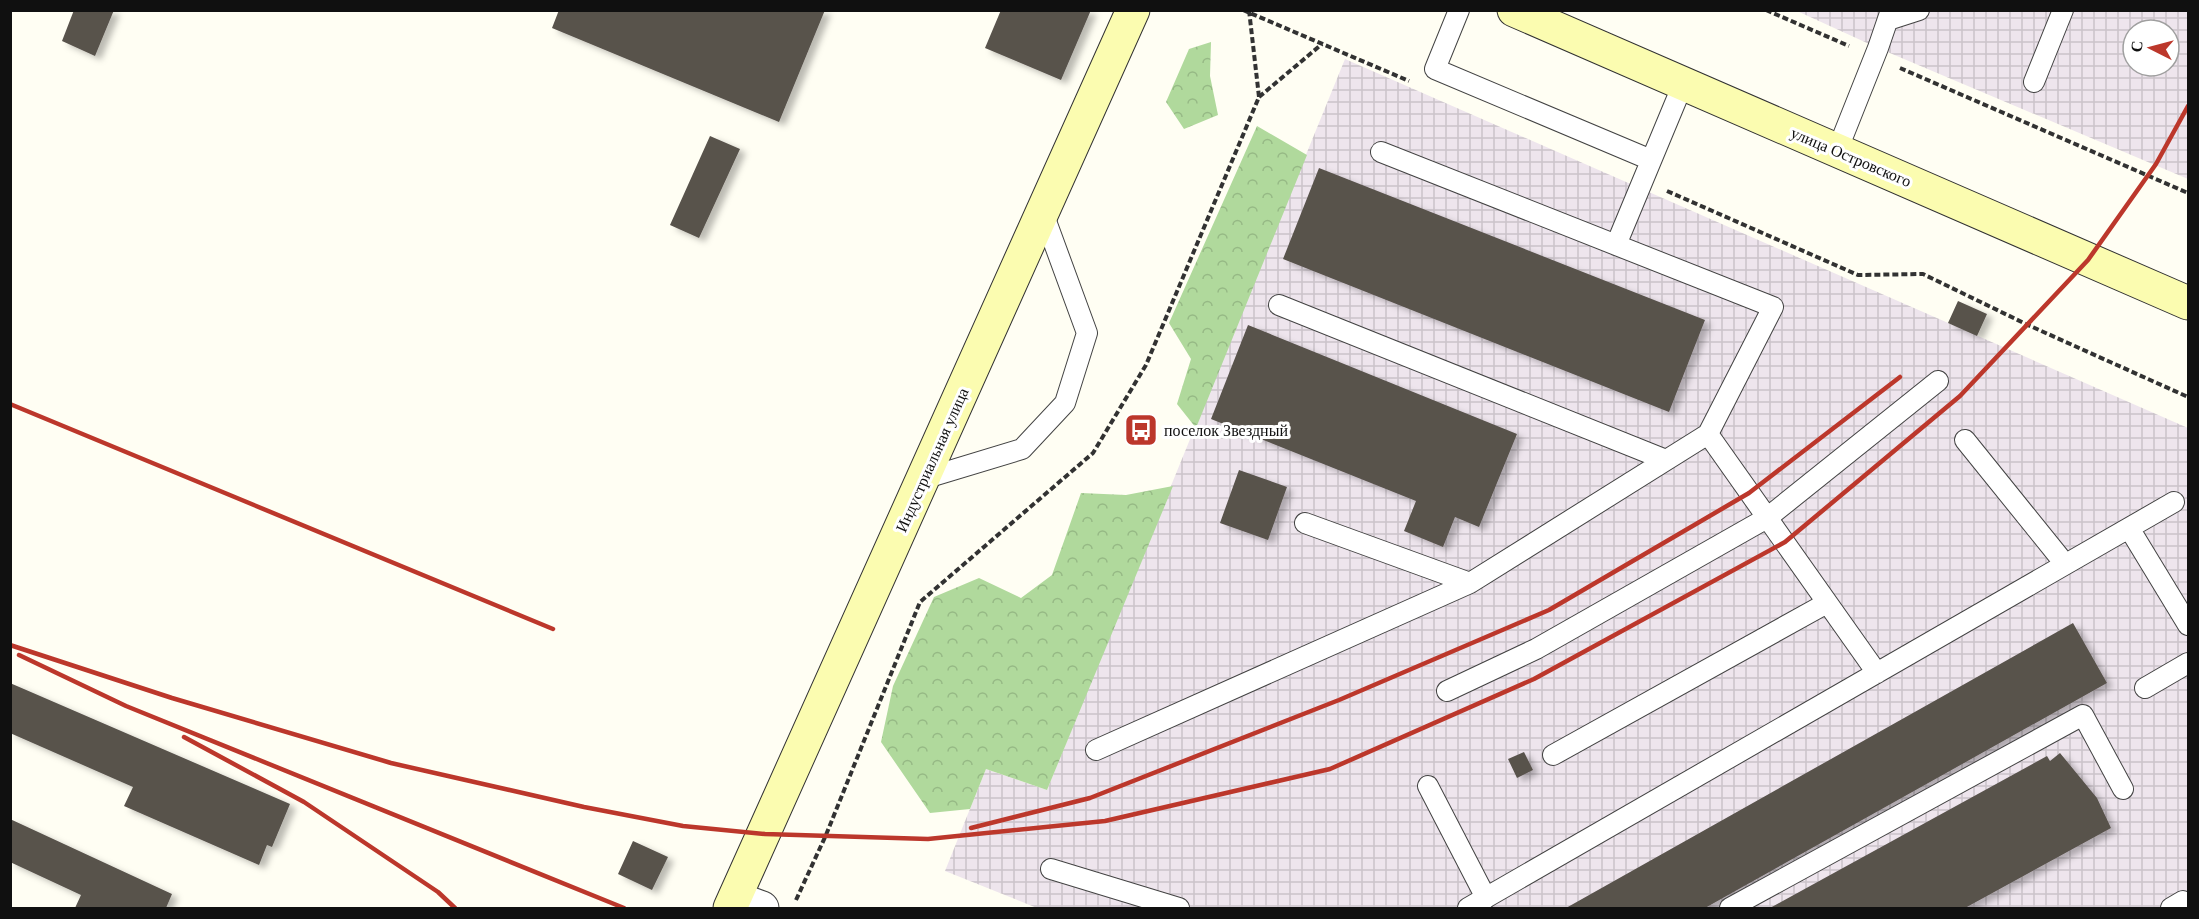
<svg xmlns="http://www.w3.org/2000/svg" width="2199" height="919" font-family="Georgia,serif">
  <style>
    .industrial { fill: url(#industrial-grid); fill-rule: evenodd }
    .forest { fill: url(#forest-crowns) }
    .building { fill: #58524c; filter: url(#shadow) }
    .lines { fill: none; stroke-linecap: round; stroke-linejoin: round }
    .lane-casing { stroke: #434343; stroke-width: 22 }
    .street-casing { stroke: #434343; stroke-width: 35 }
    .secondary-casing { stroke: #323232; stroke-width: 35 }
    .path { stroke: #323232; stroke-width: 4; stroke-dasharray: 6 3; stroke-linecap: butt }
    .lane { stroke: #fff; stroke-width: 20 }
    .street { stroke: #fff; stroke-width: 33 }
    .secondary { stroke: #fbfcb0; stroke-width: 33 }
    .rail { stroke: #bc372b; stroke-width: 4.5 }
    .labels { text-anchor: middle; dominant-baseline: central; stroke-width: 6; stroke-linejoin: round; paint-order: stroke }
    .street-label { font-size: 16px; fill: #101010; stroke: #fff }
    .poi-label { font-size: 16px; fill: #101010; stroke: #fff; text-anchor: start }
  </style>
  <defs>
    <pattern id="industrial-grid" width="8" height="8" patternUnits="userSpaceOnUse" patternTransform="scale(1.5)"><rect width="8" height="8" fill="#eee5ed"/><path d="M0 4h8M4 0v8" fill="none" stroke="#cbc3ca"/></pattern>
    <pattern id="forest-crowns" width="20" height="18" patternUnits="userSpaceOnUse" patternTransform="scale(1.5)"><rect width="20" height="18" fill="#b0d99c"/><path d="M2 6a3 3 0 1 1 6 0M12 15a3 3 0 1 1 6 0" fill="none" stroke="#96b985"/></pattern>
    <filter id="shadow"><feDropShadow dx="6" dy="4" stdDeviation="3" flood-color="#0004"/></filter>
  </defs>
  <rect width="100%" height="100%" fill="#fffef3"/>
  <path class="industrial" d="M1797 11H2188V179L1878 48ZM2133 30H2169V66H2133Z
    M1345 59 2188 428V908H1037L945 871 986 769 1047 790Z"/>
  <path class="forest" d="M1211 42 1210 76 1218 115 1184 129 1166 102 1189 49Z
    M1257 126 1307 155 1196 428 1177 404 1191 359 1169 323Z
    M1173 486 1047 790 986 769 970 809 930 813 881 742 893 686 934 597 979 578 1021 598 1052 575 1081 493 1126 495Z"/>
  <path class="building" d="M74 10H114L95 56 62 41Z
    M559 10H825L779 122 552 28Z
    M1001 10H1091L1061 80 985 48Z
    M710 136 740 149 699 238 670 225Z
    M1319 168 1705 320 1669 412 1283 259Z
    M1958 301 1987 314 1977 336 1948 323Z
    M1248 325 1517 434 1479 527 1455 517 1443 547 1404 531 1416 501 1211 419Z
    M1239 470 1287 487 1268 540 1220 523Z
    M2073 623 2107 683 1705 908H1566Z
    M10 683 290 804 272 847 267 845 259 865 124 806 133 787 10 733Z
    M1524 752 1533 770 1517 778 1508 759Z
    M2060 753 2097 798 2111 828 1965 908H1770L2047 756 2050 761Z
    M10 819 172 894 166 908H75L81 895 10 862Z
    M633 841 668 857 652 890 618 874Z"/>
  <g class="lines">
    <defs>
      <path id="lane" d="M1459 10 1435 69 1651 160
        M1888 20 1919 10
        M2034 82 2063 10
        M1837 151 1878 48 1891 10
        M1616 245 1683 84
        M1279 305 1666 460
        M1708 434 1877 673
        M1965 440 2065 564
        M923 479 1022 449 1065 403 1087 333 1043 213
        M1305 523 1470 583
        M2129 528 2188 625
        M2145 688 2188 663
        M1447 691 1536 649 1767 518 1938 381
        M1096 750 1470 583 1708 434 1773 307 1381 152
        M1553 755 1827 603
        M1428 786 1486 898
        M1051 869 1179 908
        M1468 908 2174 502
        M1730 908 2083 715 2123 789
        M2171 908 2183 901 2188 904"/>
      <path id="street" d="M735 898 762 908"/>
      <path id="secondary" d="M1514 10 2188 303
        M730 908 1133 10"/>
    </defs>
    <use href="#lane" class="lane-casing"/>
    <use href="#street" class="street-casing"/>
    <use href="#secondary" class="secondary-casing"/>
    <path class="path" d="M1243 10 1409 81
      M1766 10 1849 46
      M1900 68 2188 193
      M1259 97 1322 44
      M1667 191 1858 275 1923 274 2028 325 2188 397
      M796 900 826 835 920 602 1093 453 1146 365 1259 97 1249 10"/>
    <use href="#lane" class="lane"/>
    <use href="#street" class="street"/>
    <use href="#secondary" class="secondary"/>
    <path class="rail" d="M10 404 553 629
      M10 645 172 698 391 763 584 807 683 826 765 834 928 839 1105 821 1330 769 1534 679 1785 542 1960 396 2088 260 2156 164 2188 106
      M19 655 126 706 624 908
      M184 737 304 802 438 892 455 908
      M971 828 1090 798 1339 700 1549 610 1749 493 1900 377"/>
  </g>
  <defs>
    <symbol id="bus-square" viewBox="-11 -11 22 22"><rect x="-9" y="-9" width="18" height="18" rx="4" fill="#bc372b" stroke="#fff"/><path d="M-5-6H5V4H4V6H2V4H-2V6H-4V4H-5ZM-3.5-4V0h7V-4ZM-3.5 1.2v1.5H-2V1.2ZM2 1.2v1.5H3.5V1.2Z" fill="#fff"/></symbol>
  </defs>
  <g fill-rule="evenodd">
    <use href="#bus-square" x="1122" y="411" width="38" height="38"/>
  </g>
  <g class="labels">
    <g class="street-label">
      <text transform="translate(1851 157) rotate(23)">улица Островского</text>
      <text transform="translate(932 460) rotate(-66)">Индустриальная улица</text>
    </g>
    <g class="poi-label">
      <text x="1164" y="430">поселок Звездный</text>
    </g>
  </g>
  <rect width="2199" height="919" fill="none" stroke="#101010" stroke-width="24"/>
  <g transform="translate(2151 48) rotate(276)"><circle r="28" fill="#ffffff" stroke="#9f9f9f" stroke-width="1.5"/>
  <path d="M0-4.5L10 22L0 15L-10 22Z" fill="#bc372b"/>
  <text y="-9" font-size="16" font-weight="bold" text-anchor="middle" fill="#101010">С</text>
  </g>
</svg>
